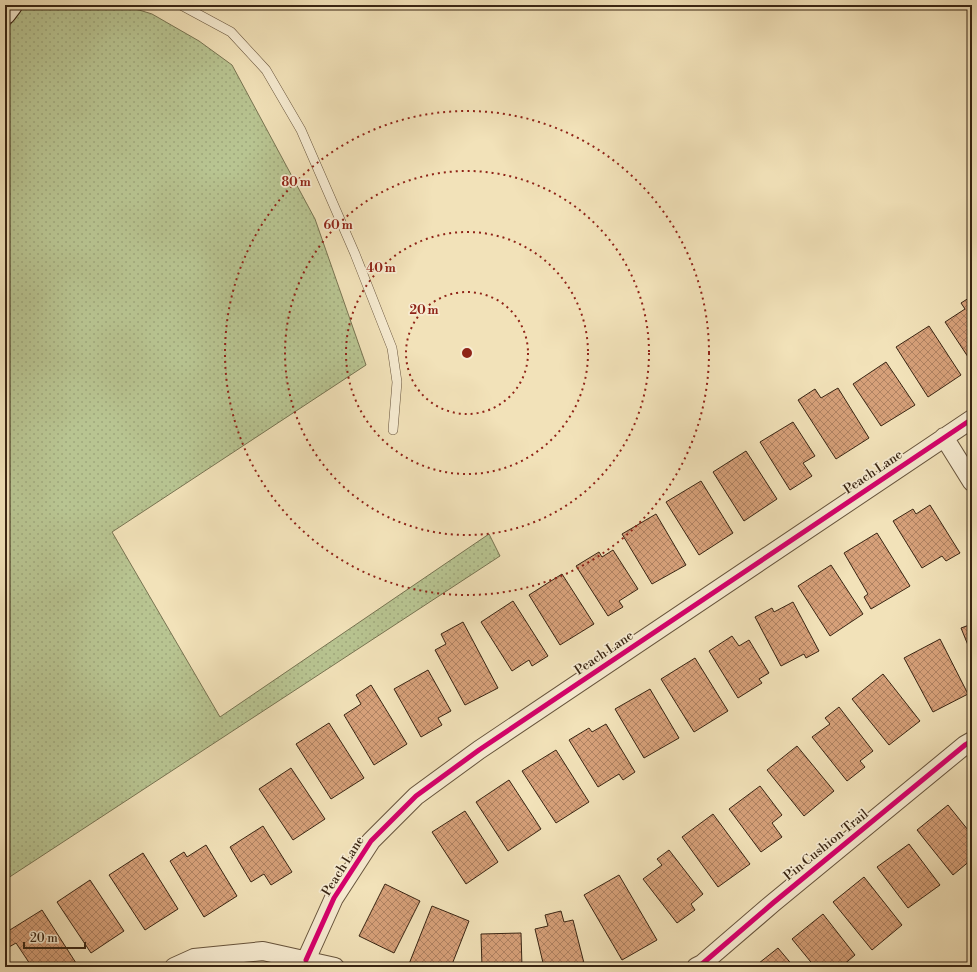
<svg xmlns="http://www.w3.org/2000/svg" width="977" height="972" font-family="'Libre Bodoni',serif">
  <style>
    .grass { fill: url(#grass-dots); stroke: #787452 }
    .building { fill: url(#building-cross-hatch); stroke: #392513 }
    .lines { fill: none; stroke-linecap: round; stroke-linejoin: round }
    .service-casing { stroke: #67543c; stroke-width: 10 }
    .minor-casing { stroke: #67543c; stroke-width: 20 }
    .secondary-casing { stroke: #392513; stroke-width: 24 }
    .service { stroke: #f7ecd2; stroke-width: 9 }
    .minor { stroke: #f7ecd2; stroke-width: 18 }
    .secondary { stroke: #f7ecd2; stroke-width: 22 }
    .cycleway-casing { stroke: #f7ecd2; stroke-width: 8 }
    .cycleway { stroke: #d6006c; stroke-width: 5 }
    .ring { fill: none; stroke: #8f2418; stroke-width: 2; stroke-dasharray: 2 4 }
    .labels { text-anchor: middle; dominant-baseline: central; stroke-width: 3.5; stroke-linejoin: round; paint-order: stroke }
    .street-label { font-size: 13px; fill: #392513; stroke: #f7ecd2 }
    .centre { fill: #8f2418; stroke: #f7ecd2; stroke-width: 2 }
    .ring-label { font-size: 12px; text-anchor: middle; font-weight: bold; fill: #8f2418; stroke: #f7ecd2; stroke-width: 3.5; stroke-linejoin: round; paint-order: stroke }
  </style>
  <defs>
    <pattern id="grass-dots" width="8" height="8" patternUnits="userSpaceOnUse"><rect width="8" height="8" fill="#b8c491"/><path d="M2 2h.1M6 6h.1" fill="none" stroke="#9fa87c" stroke-width="1.8" stroke-linecap="round"/></pattern>
    <pattern id="building-cross-hatch" width="8" height="8" patternUnits="userSpaceOnUse"><rect width="8" height="8" fill="#d6a079"/><path d="M0 0l8 8M0 8l8-8" fill="none" stroke="#af8262"/></pattern>
  </defs>
  <rect width="100%" height="100%" fill="#f2e2b9"/>
  <filter id="stains"><feTurbulence type="fractalNoise" baseFrequency=".005" numOctaves="4"/><feColorMatrix values="0 0 0 0 .2 0 0 0 0 .09 0 0 0 0 .02 0 0 0 .5 -.17"/></filter>
  <radialGradient id="worn" r=".72"><stop offset=".6" stop-color="#630" stop-opacity="0"/><stop offset="1" stop-color="#630" stop-opacity=".3"/></radialGradient>
  <path class="grass" d="M25 5H123L152 14 199 41 232 65 315 219 366 365 112 532 220 717 489 534 500 556 5 880V32Z"/>
  <path class="building" d="M972 296V363L945 322 965 309 961 303Z
    M929 326 961 375 928 397 896 347Z
    M886 362 915 405 881 426 853 384Z
    M838 388 869 438 836 459 798 400 815 389 821 398Z
    M793 422 815 456 803 463 812 476 790 490 760 442Z
    M746 451 777 499 744 521 713 472Z
    M701 481 733 533 699 555 666 502Z
    M930 505 960 553 946 561 942 556 922 568 893 521 913 509 916 514Z
    M656 514 686 565 652 584 622 534Z
    M877 533 910 586 871 609 864 597 868 594 844 553Z
    M613 550 638 589 619 601 623 607 608 616 576 566 599 552 602 557Z
    M831 565 863 614 830 636 798 586Z
    M562 574 594 624 560 645 529 595Z
    M513 601 548 656 532 666 529 660 512 671 481 622Z
    M793 602 819 651 806 658 804 654 781 666 755 617 772 608 774 612Z
    M463 622 498 688 465 705 435 650 446 644 441 634Z
    M972 624V655L961 628Z
    M732 636 739 646 749 640 769 673 759 679 762 683 738 698 709 651Z
    M940 639 968 694 933 712 904 658Z
    M695 658 728 711 694 732 661 679Z
    M428 670 451 711 438 718 442 725 421 737 394 689Z
    M883 674 920 721 889 745 852 699Z
    M371 685 407 744 374 765 344 715 361 704 356 695Z
    M650 689 679 738 644 758 615 709Z
    M839 707 873 751 860 761 865 767 847 781 812 737 830 724 825 718Z
    M329 723 364 778 331 799 296 744Z
    M606 724 635 772 623 780 619 774 598 787 569 740 589 728 592 732Z
    M797 746 834 791 804 816 767 770Z
    M556 750 589 802 556 823 522 771Z
    M291 768 325 819 293 840 259 789Z
    M509 780 541 829 508 851 476 802Z
    M760 786 782 815 772 823 782 837 761 852 729 809Z
    M948 805 972 835V859L953 875 917 830Z
    M465 811 498 862 466 884 432 832Z
    M713 814 750 864 718 887 682 837Z
    M263 826 292 872 271 885 264 874 251 882 230 847Z
    M909 844 940 885 908 908 877 867Z
    M206 845 237 896 204 917 170 861 184 852 187 857Z
    M669 850 703 894 691 904 695 910 677 923 643 879 662 865 657 859Z
    M143 853 178 909 145 930 109 875Z
    M619 875 657 940 622 960 584 895Z
    M864 877 902 925 872 950 833 902Z
    M90 880 124 931 91 953 57 902Z
    M385 884 420 901 394 953 359 936Z
    M432 906 469 921 451 967H417L409 964Z
    M42 910 76 963 69 967H32L16 943 9 947 5 941V933Z
    M561 911 564 922 573 920 585 967H544L535 929 548 926 545 915Z
    M823 914 855 955 841 967H815L792 939Z
    M521 933 522 967H482L481 934Z
    M778 948 794 967H754Z
    M5 957 11 967H5Z"/>
  <g class="lines">
    <defs>
      <path id="service" d="M181 5 231 32 266 70 301 130 355 254 392 348 397 382 393 430"/>
      <path id="minor" d="M944 437 972 482
        M306 960 334 898 371 841 416 796 479 750 972 419
        M174 967 194 958 263 951 335 967
        M696 967 702 964 773 903 965 745 972 741"/>
      <path id="secondary" d="M5 13 11 5"/>
    </defs>
    <use href="#service" class="service-casing"/>
    <use href="#minor" class="minor-casing"/>
    <use href="#secondary" class="secondary-casing"/>
    <use href="#service" class="service"/>
    <use href="#minor" class="minor"/>
    <use href="#secondary" class="secondary"/>
    <defs>
      <path id="cycleway" d="M306 960 334 898 371 841 416 796 479 750 972 419
        M696 967 702 964 773 903 965 745 972 741"/>
    </defs>
    <use href="#cycleway" class="cycleway-casing"/>
    <use href="#cycleway" class="cycleway"/>
  </g>
  <g class="ring">
    <circle cx="467" cy="353" r="61"/>
    <circle cx="467" cy="353" r="121"/>
    <circle cx="467" cy="353" r="182"/>
    <circle cx="467" cy="353" r="242"/>
  </g>
  <g class="labels">
    <g class="street-label">
      <text transform="translate(873 472) rotate(-34)">Peach Lane</text>
      <text transform="translate(604 653) rotate(-34)">Peach Lane</text>
      <text transform="translate(826 845) rotate(-39)">Pin Cushion Trail</text>
      <text transform="translate(343 866) rotate(-58)">Peach Lane</text>
    </g>
  </g>
  <circle cx="467" cy="353" r="6" class="centre"/>
  <g class="ring-label">
    <text x="296" y="186">80 m</text>
    <text x="338" y="229">60 m</text>
    <text x="381" y="272">40 m</text>
    <text x="424" y="314">20 m</text>
  </g>
  <rect width="977" height="972" fill="none" stroke="#f2e2b9" stroke-width="20"/>
  <rect x="6" y="6" width="965" height="960" fill="none" stroke="#392513" stroke-width="2"/>
  <rect x="10" y="10" width="957" height="952" fill="none" stroke="#392513"/>
  <path d="M24 942v6h61v-6" fill="none" stroke="#392513" stroke-width="2"/>
  <text x="30" y="942" font-size="12" fill="#392513" stroke="#f7ecd2" stroke-width="3" paint-order="stroke">20 m</text>
  <rect width="100%" height="100%" filter="url(#stains)"/>
  <rect width="100%" height="100%" fill="url(#worn)"/>
</svg>
